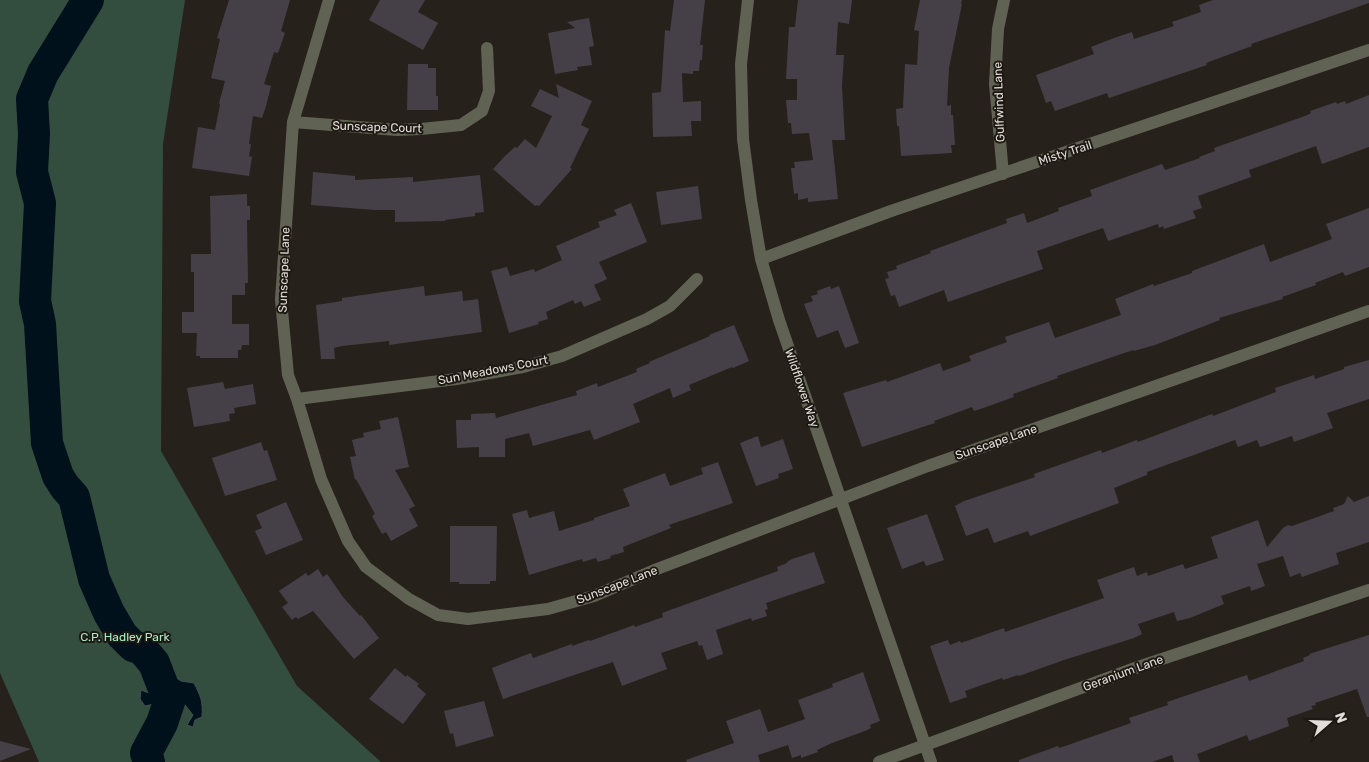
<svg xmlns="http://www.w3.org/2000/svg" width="1369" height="762" font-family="Rubik,sans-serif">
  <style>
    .green { fill: #334e3f }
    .water { fill: #00111b; stroke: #444e54 }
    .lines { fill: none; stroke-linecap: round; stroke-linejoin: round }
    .river { stroke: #00111b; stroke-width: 32 }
    .building { fill: #454048 }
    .street { stroke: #606353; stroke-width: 12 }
    .labels { text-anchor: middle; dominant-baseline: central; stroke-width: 4; stroke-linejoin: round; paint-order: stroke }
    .street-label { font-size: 12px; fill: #e1ddd9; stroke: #1d1812 }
    .park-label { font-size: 12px; fill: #a8ebc5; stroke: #1d1812 }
  </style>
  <rect width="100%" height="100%" fill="#27211b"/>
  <path class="green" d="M0 0H185L163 144 161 451 297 686 381 762H39L0 673Z"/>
  <path class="water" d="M169 673 181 681 194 683C201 697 203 701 202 717L195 720 193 727 187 725 193 715 181 700 174 703C171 712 173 723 164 727L162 723 165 707 159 703 145 706 140 699 141 690 157 696 160 677Z"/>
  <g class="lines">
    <path class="river" d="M88 0 43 73 32 99 34 134 32 172 40 203 35 301 40 324 47 443 58 476 65 487 74 497 94 579 109 613 122 635 133 646 142 649 154 663 169 702 162 723 146 753 149 762"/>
  </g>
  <path class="building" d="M229 0H290L281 31 285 33 278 53 274 52 264 84 271 86 266 106 262 118 253 116 249 144H251L249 156 252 157 249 176 192 168 198 127 215 130 220 105 219 103 225 81 211 78 220 39 217 38Z
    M380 0H425L418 12 438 23 423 50 369 20Z
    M674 0H705L700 45H703L702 60H700L699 71H693V74L682 73 683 102 701 101V121H691L692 136 653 137 652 93 661 92 665 30 670 31Z
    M798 0H852L849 24 838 22 836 55H844L842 86 845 140H832L838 199 808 202V198L798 200V193L794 194 791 168H795L794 162 813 160 809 133 792 134 791 123H788L786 100H797V79H786L789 27H795Z
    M920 0H962L961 4H962L949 68 947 106 951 105V115H953L955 145H951L952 153 901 156 899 126H897L896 109 903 108 905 64 917 65 919 31 914 30Z
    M1213 0H1369V3L1251 44 1252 46 1206 63 1207 65 1109 98 1107 93 1055 111 1051 101 1046 103 1036 75 1094 54 1091 47 1114 38 1132 32 1134 39 1174 26 1172 22 1201 12 1199 5Z
    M589 18 594 46 589 47 592 65 577 67 578 70 555 74 548 33 575 28 567 22Z
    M408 64H428V68H436V96H438V110H407Z
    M556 84 592 101 581 125 589 129 570 168 572 169 539 206 537 205 535 206 493 169 505 156 515 147 517 148 525 139 536 148 552 116 531 106 540 89 559 98Z
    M1369 95V147L1322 164 1316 146 1249 170 1251 177 1198 196 1202 208 1193 211 1196 218 1164 229 1163 226 1159 228 1158 224 1108 241 1103 228 1037 251 1043 269 948 302 944 290 899 307 895 295 891 296 885 279 889 278 887 272 897 269 896 266 931 253 930 251 1007 223 1006 219 1024 213 1027 223 1059 211 1058 208 1092 196 1090 190 1162 164 1165 170 1200 158 1199 157 1215 151 1214 148 1305 116 1311 113 1310 111 1336 102 1337 104 1345 101 1346 104Z
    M313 172 355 176V180L413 177V182L480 175 484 212 475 213V216L445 220V221L395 222V210H375L311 205Z
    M698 186 702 219 661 225 656 192Z
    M247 194V206H250V220H247L248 283H245V295H232V324H249V345H242L241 350H238V358H200V356H196L197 333H182V312H194V272H191V254H211L210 196Z
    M631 203 647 242 599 262 607 279 594 285 601 300 584 307 581 301 575 304 573 300 546 312 548 319 538 322 539 324 509 333 491 271 507 267 510 276 534 269 535 272 562 260 556 246 600 227 598 222 617 215 614 210Z
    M1369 208V267L1345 276 1343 272 1315 283 1316 285 1282 297 1283 299 1219 318 1220 320 1155 345 1134 351 1133 350 1057 376 1058 378 1013 394 1014 397 986 407 974 411 972 407 934 421 935 423 862 447 843 393 886 380 887 382 940 363 943 371 971 361 969 356 1007 342 1005 337 1049 322 1055 338 1121 315 1115 299 1153 284 1154 286 1192 273V271L1264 244 1270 262 1332 239 1326 224Z
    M424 286 425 296 462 291 463 301 478 299 482 332 389 345V341L342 346 334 348 335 359H321L316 305 342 301V298Z
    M830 286 831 289 839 286 859 343 845 348 838 330 817 338 804 304 813 301 811 296 818 294 817 291Z
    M734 325 749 361 733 368 732 367 689 385 691 390 673 398 670 388 633 404 640 422 594 440 590 430 533 446 529 433 505 439V457H479V447L457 448 456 420H471V414L495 413 496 418 577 395 576 391 597 383 598 387 637 372 636 369 650 363 649 362 710 336 709 335Z
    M1369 360V399L1327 413 1333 428 1294 442 1292 436 1260 447 1257 440 1238 447 1235 440 1147 472V475L1114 488 1119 503 1030 536 1028 531 994 543 988 528 966 536 955 506 964 501 1035 477 1034 474 1101 450 1102 453 1137 440 1138 442 1212 414 1213 416 1276 392 1275 388 1314 375 1315 379 1344 369V367Z
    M223 382 225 389 253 384 256 404 234 408 235 413 229 414 230 421 194 427 187 388Z
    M398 417 409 467 395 470 415 506 409 509 418 526 391 541 386 532 382 534 372 516 375 514 356 479 355 480 350 457 356 456 352 440 364 437 363 433 381 429 379 421Z
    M758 436 761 447 783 439 793 469 778 474 779 478 756 486 740 443Z
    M261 442 264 451 267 450 277 480 225 496 212 458Z
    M718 462 733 503 669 525 671 528 623 547 624 552 610 556 611 558 598 562 596 558 583 562 582 559 529 575 512 514 527 510 529 518 554 511 559 531 594 520V518L630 506 623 489 665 473 670 486 703 474 701 468Z
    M1348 496 1354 502 1369 496V542L1336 553 1339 564 1302 577 1300 573 1290 577 1283 556 1257 564 1265 586 1251 591 1250 586 1221 596 1224 604 1190 618 1177 621 1174 612 1138 624 1142 634 1134 638 1064 660 1019 676 1018 675 1003 680 1002 678 965 691 967 697 950 703 930 646 948 640 950 645 960 641 961 643 1004 628 1005 632 1104 598 1097 580 1134 567 1137 576 1147 572 1148 576 1183 564 1185 569 1218 558 1211 537 1258 520 1267 547 1283 528 1288 525 1292 526 1334 511 1333 508 1344 504Z
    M286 502 303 540 266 555 255 531 262 528 256 515Z
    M927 514 944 560 926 566 924 561 902 569 887 528Z
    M450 526H497L496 581H490V584H459V582H450Z
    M814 552 825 583 766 603 768 609 765 610 767 616 752 621 751 618 716 630 723 654 707 660 702 645 699 646 697 641 661 653 667 669 622 686 613 662 503 699 492 668 531 653 533 658 572 644V646L589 640 590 641 634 625 635 627 663 617 662 613 778 571 777 567 787 563V562L792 559Z
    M318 569 323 577 327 574 343 597 360 616 361 615 379 638 354 659 313 611 298 619 296 617 292 620 282 607 288 603 279 591 306 573 308 576Z
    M1369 635V717H1367L1357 689 1315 703 1316 705 1311 706 1313 709 1287 718 1289 726 1249 741 1247 735 1197 754 1200 762H1174L1172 755 1152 762H1019V760L1058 746 1059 748 1068 745 1131 723 1129 718 1168 705 1167 702 1247 675 1249 681 1304 661 1303 658 1310 655 1309 654Z
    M395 668 406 677 407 675 419 684 417 686 426 694 403 724 369 699Z
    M863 672 880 721 870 725 871 728 865 731 832 743 817 750 818 752 801 758V755L792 758 788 745 758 755 760 762H687L686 760 734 743 726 721 760 709 768 732 805 719 798 700 833 687 832 684Z
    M484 701 494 736 456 747 453 733 450 734 444 711Z
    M0 741 31 749 0 761Z"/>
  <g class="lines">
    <path class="street" d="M329 0 293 122 281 300 288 375 297 399 321 479 348 541 366 567 409 599 438 615 468 619 548 609 594 596 657 569 928 466 1369 311
      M748 0 741 64 743 139 751 200 761 259 779 320 931 762
      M293 122 397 130 421 129 461 125 482 111 489 91 487 48
      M1003 174 995 84 998 29 1004 0
      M761 259 891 211 1369 50
      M297 399 456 379 523 367 562 356 647 319 670 306 697 279
      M879 762 1138 667 1369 590"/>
  </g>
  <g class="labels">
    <g class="street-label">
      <text transform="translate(999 102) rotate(-92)">Gulfwind Lane</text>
      <text transform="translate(377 127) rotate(2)">Sunscape Court</text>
      <text transform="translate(1065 153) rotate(-18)">Misty Trail</text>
      <text transform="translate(284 270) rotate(-88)">Sunscape Lane</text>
      <text transform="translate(493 370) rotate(-11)">Sun Meadows Court</text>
      <text transform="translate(802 388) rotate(71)">Wildflower Way</text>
      <text transform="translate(996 442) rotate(-19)">Sunscape Lane</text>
      <text transform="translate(617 585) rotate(-21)">Sunscape Lane</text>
      <text transform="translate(1123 673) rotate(-20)">Geranium Lane</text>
    </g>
    <g class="park-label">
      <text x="125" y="637">C.P. Hadley Park</text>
    </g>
  </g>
  <g transform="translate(1329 722) rotate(70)" stroke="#1d1812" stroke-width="4" paint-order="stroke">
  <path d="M0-4L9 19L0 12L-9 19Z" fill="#e1ddd9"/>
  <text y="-8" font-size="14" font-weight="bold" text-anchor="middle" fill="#e1ddd9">N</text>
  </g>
</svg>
